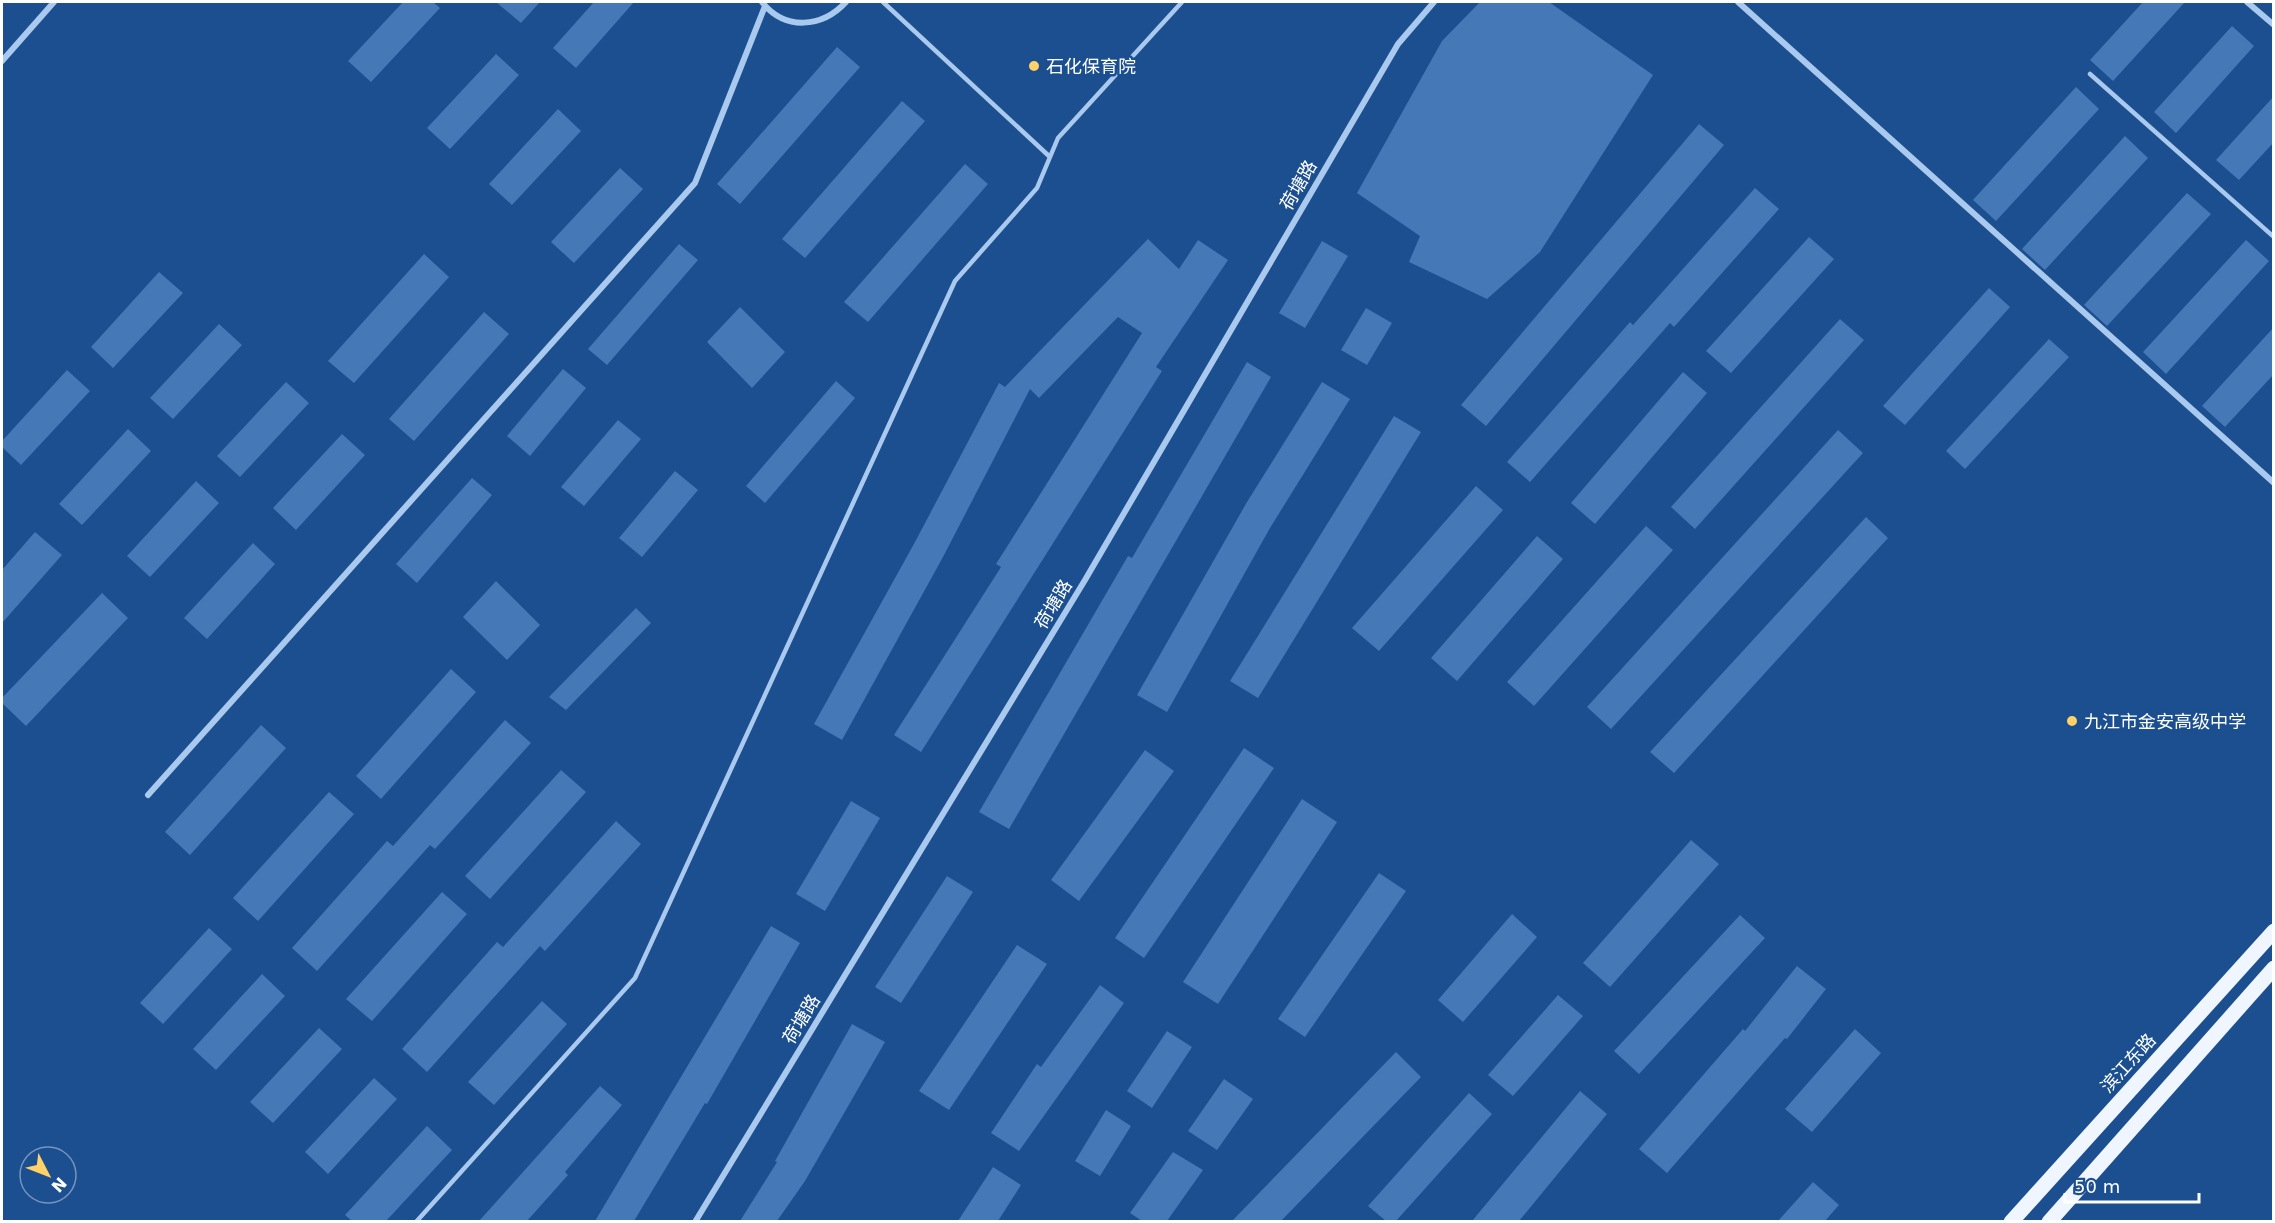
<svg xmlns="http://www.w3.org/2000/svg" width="2275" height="1223" font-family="'DejaVu Sans','Noto Sans SC',sans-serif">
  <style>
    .building { fill: #4478b7 }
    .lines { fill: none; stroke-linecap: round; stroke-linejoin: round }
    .service { stroke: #a9c9ee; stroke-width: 4.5 }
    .minor { stroke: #a9c9ee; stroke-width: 6 }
    .primary { stroke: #f0f6ff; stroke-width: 15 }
    .poi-dot { fill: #ffd166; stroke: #1b4f8f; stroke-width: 2 }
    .labels { text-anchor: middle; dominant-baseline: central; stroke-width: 5; stroke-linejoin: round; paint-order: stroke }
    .poi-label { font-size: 18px; fill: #fff; stroke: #1b4f8f; text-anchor: start }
    .street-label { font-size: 18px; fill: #fff; stroke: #1b4f8f }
  </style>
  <rect width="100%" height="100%" fill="#1b4f8f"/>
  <path class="building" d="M403 2H433L440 8 371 82 348 61Z
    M496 2H540L521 23Z
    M594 2H634L576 68 553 48Z
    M1480 2H1549L1653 75 1540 252 1487 299 1409 262 1420 236 1357 193 1442 41Z
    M2143 2H2185L2113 81 2090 60Z
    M2232 26 2254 46 2176 133 2154 112Z
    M837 47 860 67 740 204 717 184Z
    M496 54 519 75 450 149 427 128Z
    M2076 87 2099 109 1996 221 1973 200Z
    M2274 96V142L2239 180 2216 160Z
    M902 101 925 121 805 258 782 239Z
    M558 109 581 131 512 205 489 184Z
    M1699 124 1724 145 1486 426 1461 405Z
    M2125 136 2148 158 2045 270 2022 249Z
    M965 164 988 184 868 322 844 302Z
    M620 168 643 189 574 263 551 242Z
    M1755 188 1779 209 1674 327 1670 323 1530 482 1507 462 1630 322 1633 325Z
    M2187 193 2211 214 2107 326 2084 305Z
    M1809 237 1834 259 1731 373 1706 351Z
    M1148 239 1179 269 1198 240 1228 260 1156 367 1162 371 921 752 894 735 1001 567 996 564 1142 333 1118 317 1039 398 1030 389 943 557 842 740 814 724 915 542 999 383 1005 387Z
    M2246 240 2269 261 2166 374 2143 352Z
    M1322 241 1348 256 1305 328 1279 313Z
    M679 244 698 260 607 365 588 349Z
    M424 254 449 277 354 383 328 361Z
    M159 272 183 293 113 368 91 347Z
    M1989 288 2010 307 1905 425 1883 406Z
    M740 307 785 352 752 388 707 342Z
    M1366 308 1392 323 1367 365 1341 350Z
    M484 312 509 334 414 441 389 419Z
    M1840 319 1864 340 1695 529 1671 507Z
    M219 324 242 345 173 419 150 398Z
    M2274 327V374L2225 427 2202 406Z
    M2049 339 2069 357 1965 469 1946 451Z
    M1247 362 1271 377 1009 829 979 812 1128 556 1132 558Z
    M563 369 586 388 530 456 507 436Z
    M67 370 90 391 21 465 2 447V441Z
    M1683 372 1707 393 1595 524 1571 503Z
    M836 381 855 398 765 503 746 486Z
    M286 382 309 403 240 477 217 456Z
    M1322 382 1350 399 1270 528 1167 712 1137 695 1247 502Z
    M1394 416 1421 432 1258 698 1230 681Z
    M618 420 641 439 584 506 561 487Z
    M128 429 151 451 82 525 59 504Z
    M1838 430 1863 453 1611 729 1587 707Z
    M342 434 365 455 296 530 273 508Z
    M675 471 698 490 642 557 619 538Z
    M472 478 492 495 417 583 396 564Z
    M196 481 219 503 150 577 127 556Z
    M1476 486 1503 510 1379 651 1352 628Z
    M1866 517 1888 538 1674 773 1650 752Z
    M1646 526 1673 550 1534 706 1507 682Z
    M35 532 62 555 2 623V570Z
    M1537 536 1563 559 1457 681 1431 658Z
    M253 543 275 564 207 639 184 618Z
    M496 581 540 625 507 660 463 617Z
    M102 593 128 618 26 726 2 703V698Z
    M636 608 651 623 566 710 549 697Z
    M451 669 476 692 381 799 356 776Z
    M505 720 531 743 435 849 430 845 317 971 292 948 387 841 393 846Z
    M261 725 286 748 190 855 165 832Z
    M1244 748 1274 768 1144 958 1115 938Z
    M1145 750 1174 771 1079 901 1051 880Z
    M561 770 586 792 490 899 465 876Z
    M329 792 354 814 258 921 233 898Z
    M1302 799 1337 822 1218 1004 1183 982Z
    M851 801 880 818 825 911 796 894Z
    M616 821 641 844 545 951 540 946 427 1072 402 1049 497 942 503 947Z
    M1691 840 1719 864 1610 987 1583 963Z
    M1379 873 1406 891 1305 1037 1278 1019Z
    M947 876 973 892 901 1003 875 987Z
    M442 892 467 914 372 1021 346 999Z
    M1512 914 1537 937 1463 1022 1438 1000Z
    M1740 915 1765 938 1639 1074 1614 1051Z
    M771 926 800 943 707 1104 705 1103 634 1221H595Z
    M209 928 232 949 163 1024 140 1003Z
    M1017 945 1047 964 949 1110 919 1091Z
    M1797 966 1826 989 1787 1039 1785 1038 1667 1173 1639 1149 1743 1029 1745 1031Z
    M262 974 285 996 216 1070 193 1049Z
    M1100 985 1124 1003 1019 1151 991 1133 1037 1064 1041 1067Z
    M1558 995 1583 1016 1513 1096 1488 1075Z
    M542 1001 567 1024 494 1105 468 1082Z
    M852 1024 885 1042 805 1181 777 1221H740L777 1162 775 1161Z
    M319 1028 342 1049 273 1123 250 1102Z
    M1855 1029 1881 1053 1812 1132 1785 1109Z
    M1167 1031 1192 1047 1152 1108 1127 1091Z
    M1396 1052 1421 1077 1281 1221H1232Z
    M374 1078 397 1099 328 1174 305 1152Z
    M1224 1079 1253 1099 1217 1150 1188 1131Z
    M600 1086 622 1105 565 1172 568 1175 527 1221H479Z
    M1580 1091 1607 1114 1519 1221H1472Z
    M1469 1093 1492 1114 1396 1221H1386L1368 1206Z
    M1106 1110 1131 1126 1100 1176 1075 1161Z
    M427 1126 452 1150 386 1221H352L345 1215Z
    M1173 1152 1203 1170 1167 1221H1142L1130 1213Z
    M993 1167 1021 1185 998 1221H958Z
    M1813 1182 1839 1205 1825 1221H1778Z"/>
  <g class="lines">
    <path class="service" d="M883 2 1050 157
      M2090 74 2274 237
      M416 1222 635 978 955 281 1037 188 1058 138 1182 2"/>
    <path class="minor" d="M762 2C785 31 822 28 846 2
      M1738 2 2274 483
      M2247 2 2274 25
      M2 61 54 2
      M148 795 695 183 765 6
      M695 1222 1085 580 1398 44 1434 2"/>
    <path class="primary" d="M2011 1222 2274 931
      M2049 1222 2274 968"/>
  </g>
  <g class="poi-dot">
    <circle cx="1034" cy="66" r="6"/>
    <circle cx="2072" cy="721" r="6"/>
  </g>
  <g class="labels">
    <g class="poi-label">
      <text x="1046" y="66">石化保育院</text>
      <text x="2084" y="721">九江市金安高级中学</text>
    </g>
    <g class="street-label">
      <text transform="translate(1298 185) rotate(-60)">荷塘路</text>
      <text transform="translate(1053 604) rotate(-59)">荷塘路</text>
      <text transform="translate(801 1019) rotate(-59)">荷塘路</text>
      <text transform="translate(2128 1063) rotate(-48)">滨江东路</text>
    </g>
  </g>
  <rect width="2275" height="1223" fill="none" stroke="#ffffff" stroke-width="6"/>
  <g transform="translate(48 1175) rotate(132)"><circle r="28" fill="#1b4f8f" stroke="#7695bc" stroke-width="1.5"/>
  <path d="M0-4.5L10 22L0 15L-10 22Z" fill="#ffd166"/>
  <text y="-9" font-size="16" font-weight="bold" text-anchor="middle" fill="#ffffff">N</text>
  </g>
  <path d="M2065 1193v9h134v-9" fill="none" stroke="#ffffff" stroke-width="3"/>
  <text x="2074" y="1193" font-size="18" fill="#ffffff" stroke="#1b4f8f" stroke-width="4.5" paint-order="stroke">50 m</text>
</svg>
